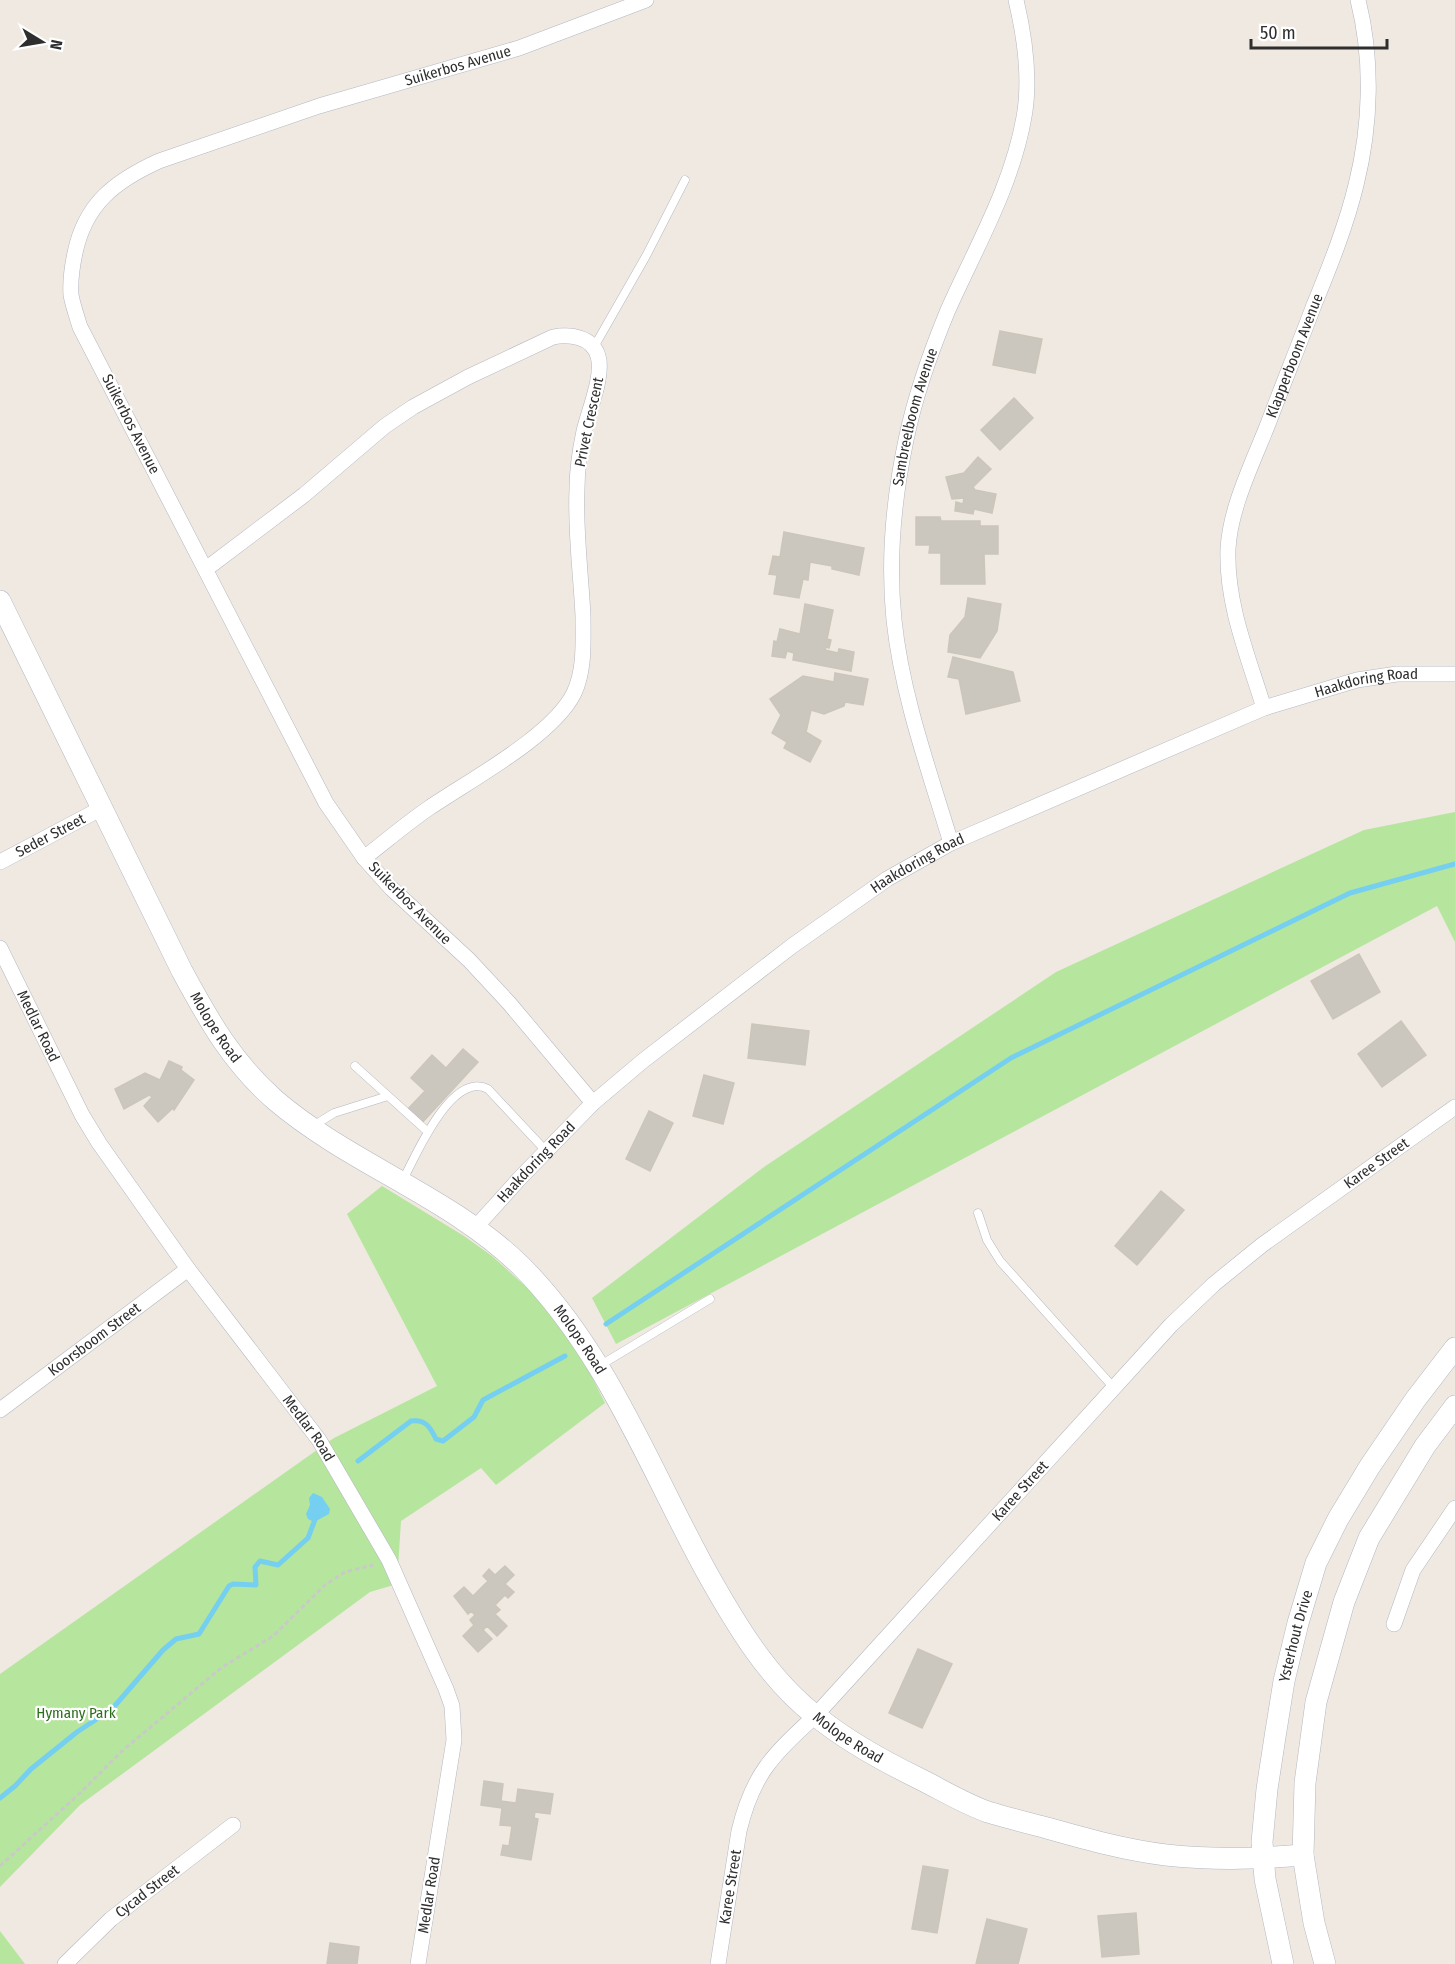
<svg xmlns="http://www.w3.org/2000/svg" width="1455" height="1964" font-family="'Fira Sans Condensed',sans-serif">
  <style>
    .green { fill: #b6e59e }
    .water { fill: #75cff0 }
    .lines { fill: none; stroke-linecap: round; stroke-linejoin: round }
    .stream { stroke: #75cff0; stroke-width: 5 }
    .building { fill: #cbc7bf; stroke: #cbc5ba; stroke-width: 1.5 }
    .lane-casing { stroke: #b4b7c1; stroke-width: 9 }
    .street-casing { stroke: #b4b7c1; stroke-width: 16 }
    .secondary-casing { stroke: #b4b7c1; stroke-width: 22 }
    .path { stroke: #c9c9c9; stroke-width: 3; stroke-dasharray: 4.5 3; stroke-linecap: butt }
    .lane { stroke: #fff; stroke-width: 8 }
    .street { stroke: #fff; stroke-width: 15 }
    .secondary { stroke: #fff; stroke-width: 21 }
    .labels { text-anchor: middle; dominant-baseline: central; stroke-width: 4.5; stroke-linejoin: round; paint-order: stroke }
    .street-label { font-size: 15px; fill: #2e2e2e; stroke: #fff }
    .park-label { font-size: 15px; fill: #2c6e1b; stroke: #fff }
  </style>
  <rect width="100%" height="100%" fill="#efe9e1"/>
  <path class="green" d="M1455 812V942L1437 906 616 1344 592 1298 764 1167 1056 972 1364 830Z
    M382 1186 464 1236 492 1256 533 1293 580 1353 605 1403 496 1485 481 1468 401 1521 397 1584 370 1592 80 1805 0 1887V1674L334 1438 437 1386 347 1214Z
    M0 1931 25 1964H0Z"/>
  <path class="water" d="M313 1493 322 1497 330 1509 329 1514 314 1522 308 1519 306 1514 310 1505 309 1498Z"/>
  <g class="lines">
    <path class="stream" d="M606 1324 1011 1058 1350 893 1455 864
      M358 1461 411 1421C426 1419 430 1427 436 1439L443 1441 474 1417 483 1400 565 1356
      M0 1798 15 1786 31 1769 77 1732 112 1709 163 1650 176 1639 199 1634 229 1586 233 1584 256 1585 255 1567 260 1561 278 1565 308 1538 316 1517"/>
  </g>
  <path class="building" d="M1000 331 1042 339 1035 373 993 365Z
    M1014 398 1033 418 1000 450 981 430Z
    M978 457 991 469 973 487 975 490 996 494 992 513 974 509 973 514 955 511 956 502 963 504 964 498 952 499 946 477 964 473Z
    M916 517H940L941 521H980V526H998V554H984L985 584H941V553H929L930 545H916Z
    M784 532 864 548 859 575 832 569V566L810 562 808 580 803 579 799 598 774 594 777 575 769 574 773 556 780 557Z
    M968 598 1001 604 997 631 980 658 948 652 950 635 965 617Z
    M805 604 833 610 827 639 831 640 829 648 826 647 825 650 838 653 839 649 854 652 851 671 793 660 794 653 787 651 785 658 772 656 774 641 777 642 780 629 800 634Z
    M953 657 1013 672 1020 701 966 714 959 679 948 677Z
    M835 673 868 679 863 705 845 702 844 706 824 714 811 710 806 732 821 741 810 762 784 748 787 742 772 733 781 715 770 699 803 676 834 682Z
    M1359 954 1380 992 1333 1019 1311 981Z
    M1401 1021 1426 1055 1382 1087 1358 1054Z
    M752 1024 809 1031 805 1065 748 1058Z
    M463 1049 478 1062 421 1124 407 1110 425 1091 411 1078 432 1055 446 1068Z
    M169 1061 182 1067 181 1070 194 1080 174 1110 173 1108 158 1122 144 1106 152 1097 149 1095 124 1109 115 1089 145 1073 160 1080Z
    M704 1075 734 1083 723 1124 693 1116Z
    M649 1111 673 1123 650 1171 626 1159Z
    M1161 1191 1184 1210 1137 1265 1115 1246Z
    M505 1566 514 1575 505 1584 514 1592 508 1598 505 1595 495 1605 500 1610 495 1614 507 1626 497 1636 487 1626 483 1630 492 1639 478 1652 463 1636 474 1625 470 1620 475 1615 471 1611 468 1614 454 1596 464 1587 473 1596 488 1581 483 1576 489 1569 495 1575Z
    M918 1649 952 1664 922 1728 889 1713Z
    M484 1781 503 1784 501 1801 516 1803 518 1789 553 1794 550 1814 535 1812 534 1818 538 1819 531 1860 501 1855 503 1845 509 1846 512 1826 500 1825 502 1808 481 1805Z
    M923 1866 948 1870 937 1933 912 1929Z
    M1136 1913 1139 1954 1102 1957 1098 1916Z
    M987 1919 1027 1929 1018 1964H976Z
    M330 1943 359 1947 357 1964H327Z"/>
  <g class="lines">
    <defs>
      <path id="lane" d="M594 347 646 256 685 180
        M355 1066 428 1132
        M313 1126 334 1113 388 1096
        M403 1180C416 1155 452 1070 488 1089L546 1151
        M978 1213 987 1240 1000 1261 1114 1388
        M599 1366 710 1299"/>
      <g id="street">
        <path d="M206 569 304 495 385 426 413 407 468 377 553 337C569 334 592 336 598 356 604 375 589 410 584 431 580 450 577 470 577 489 575 532 581 574 583 616 583 641 585 670 574 693 553 736 470 780 429 808 407 823 386 841 364 858"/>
        <path id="s1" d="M1264 708C1248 656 1226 604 1228 549 1230 508 1253 462 1268 424 1283 384 1299 345 1314 305 1330 266 1346 226 1356 185 1371 125 1373 60 1358 0"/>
        <path id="s2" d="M951 843C929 770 902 696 894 620 888 561 894 497 906 440 915 396 931 351 948 310 976 247 1012 186 1024 117 1031 78 1025 38 1016 0"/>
        <path id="s3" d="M0 862 102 808"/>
        <path id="s4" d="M0 948 82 1115 99 1143 188 1269 319 1440 389 1560 446 1689 452 1706 454 1740 418 1964"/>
        <path id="s5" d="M593 1103 509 1003 469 960 391 888 364 858 326 803 80 327C77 317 73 306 71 295 70 281 72 267 75 253 85 204 115 181 159 161L319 106 519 48 646 0"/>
        <path id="s6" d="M475 1228 520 1178 593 1103 644 1060 792 946 887 879 951 843 1264 708 1357 680 1397 674H1455"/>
        <path id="s7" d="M0 1410 188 1269"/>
        <path d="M1394 1624 1413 1570 1455 1508"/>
        <path id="s8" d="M65 1964 111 1919 233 1825"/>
        <path id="s9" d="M718 1964 739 1831C753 1773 773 1755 815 1716L1171 1325 1214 1284 1262 1245 1455 1107"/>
      </g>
      <g id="secondary">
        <path id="s10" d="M0 601 182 971C209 1021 232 1062 275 1100 350 1164 451 1197 521 1266 606 1351 649 1467 706 1571 735 1623 768 1679 816 1716 848 1742 883 1761 920 1779 942 1790 965 1804 988 1812 1008 1818 1028 1823 1047 1828 1086 1839 1125 1850 1166 1855 1211 1860 1258 1859 1303 1855"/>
        <path id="s11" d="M1283 1964 1265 1879 1262 1842 1267 1789 1275 1737 1284 1681 1298 1623 1316 1563 1338 1519 1370 1466 1415 1400 1455 1348"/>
        <path d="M1325 1964 1314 1923 1303 1855 1305 1783 1316 1702 1344 1602 1369 1538 1425 1446 1455 1406"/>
      </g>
    </defs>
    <use href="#lane" class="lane-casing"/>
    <use href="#street" class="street-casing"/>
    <use href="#secondary" class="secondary-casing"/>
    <path class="path" d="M0 1866 80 1793 122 1751 221 1668 273 1636 325 1585 345 1572 373 1565"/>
    <use href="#lane" class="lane"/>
    <use href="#street" class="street"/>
    <use href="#secondary" class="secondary"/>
  </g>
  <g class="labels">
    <g class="street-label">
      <text stroke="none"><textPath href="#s5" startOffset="1458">Suikerbos Avenue</textPath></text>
      <text stroke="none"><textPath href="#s1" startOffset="369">Klapperboom Avenue</textPath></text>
      <text stroke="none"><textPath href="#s2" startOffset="436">Sambreelboom Avenue</textPath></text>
      <text transform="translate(589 422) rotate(-78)">Privet Crescent</text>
      <text transform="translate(131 424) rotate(63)">Suikerbos Avenue</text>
      <text stroke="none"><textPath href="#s6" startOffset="1062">Haakdoring Road</textPath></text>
      <text stroke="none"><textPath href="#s3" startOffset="57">Seder Street</textPath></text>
      <text stroke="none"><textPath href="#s6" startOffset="576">Haakdoring Road</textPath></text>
      <text transform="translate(410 903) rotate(45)">Suikerbos Avenue</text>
      <text stroke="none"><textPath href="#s4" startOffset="87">Medlar Road</textPath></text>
      <text stroke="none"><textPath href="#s10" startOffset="478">Molope Road</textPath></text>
      <text stroke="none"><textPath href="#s6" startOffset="90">Haakdoring Road</textPath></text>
      <text stroke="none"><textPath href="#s9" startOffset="1066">Karee Street</textPath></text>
      <text stroke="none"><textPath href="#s7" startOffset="118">Koorsboom Street</textPath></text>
      <text stroke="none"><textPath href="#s10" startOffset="964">Molope Road</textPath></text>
      <text stroke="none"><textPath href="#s4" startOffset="573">Medlar Road</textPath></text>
      <text stroke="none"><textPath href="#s9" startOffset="580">Karee Street</textPath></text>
      <text stroke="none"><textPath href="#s11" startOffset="333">Ysterhout Drive</textPath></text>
      <text stroke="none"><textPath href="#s10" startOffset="1450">Molope Road</textPath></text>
      <text stroke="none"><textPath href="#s9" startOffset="78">Karee Street</textPath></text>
      <text stroke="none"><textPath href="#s8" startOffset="110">Cycad Street</textPath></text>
      <text transform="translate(429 1895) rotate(-81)">Medlar Road</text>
    </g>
    <g class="park-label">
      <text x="76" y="1713">Hymany Park</text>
    </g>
  </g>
  <g transform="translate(42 42) rotate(101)" stroke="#ffffff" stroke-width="4.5" paint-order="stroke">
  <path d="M0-4.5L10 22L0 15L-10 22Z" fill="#2e2e2e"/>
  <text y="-9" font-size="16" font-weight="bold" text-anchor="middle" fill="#2e2e2e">N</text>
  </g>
  <path d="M1251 39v9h136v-9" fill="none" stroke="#2e2e2e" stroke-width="3"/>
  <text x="1260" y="39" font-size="18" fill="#2e2e2e" stroke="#ffffff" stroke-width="4.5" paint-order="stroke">50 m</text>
</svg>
